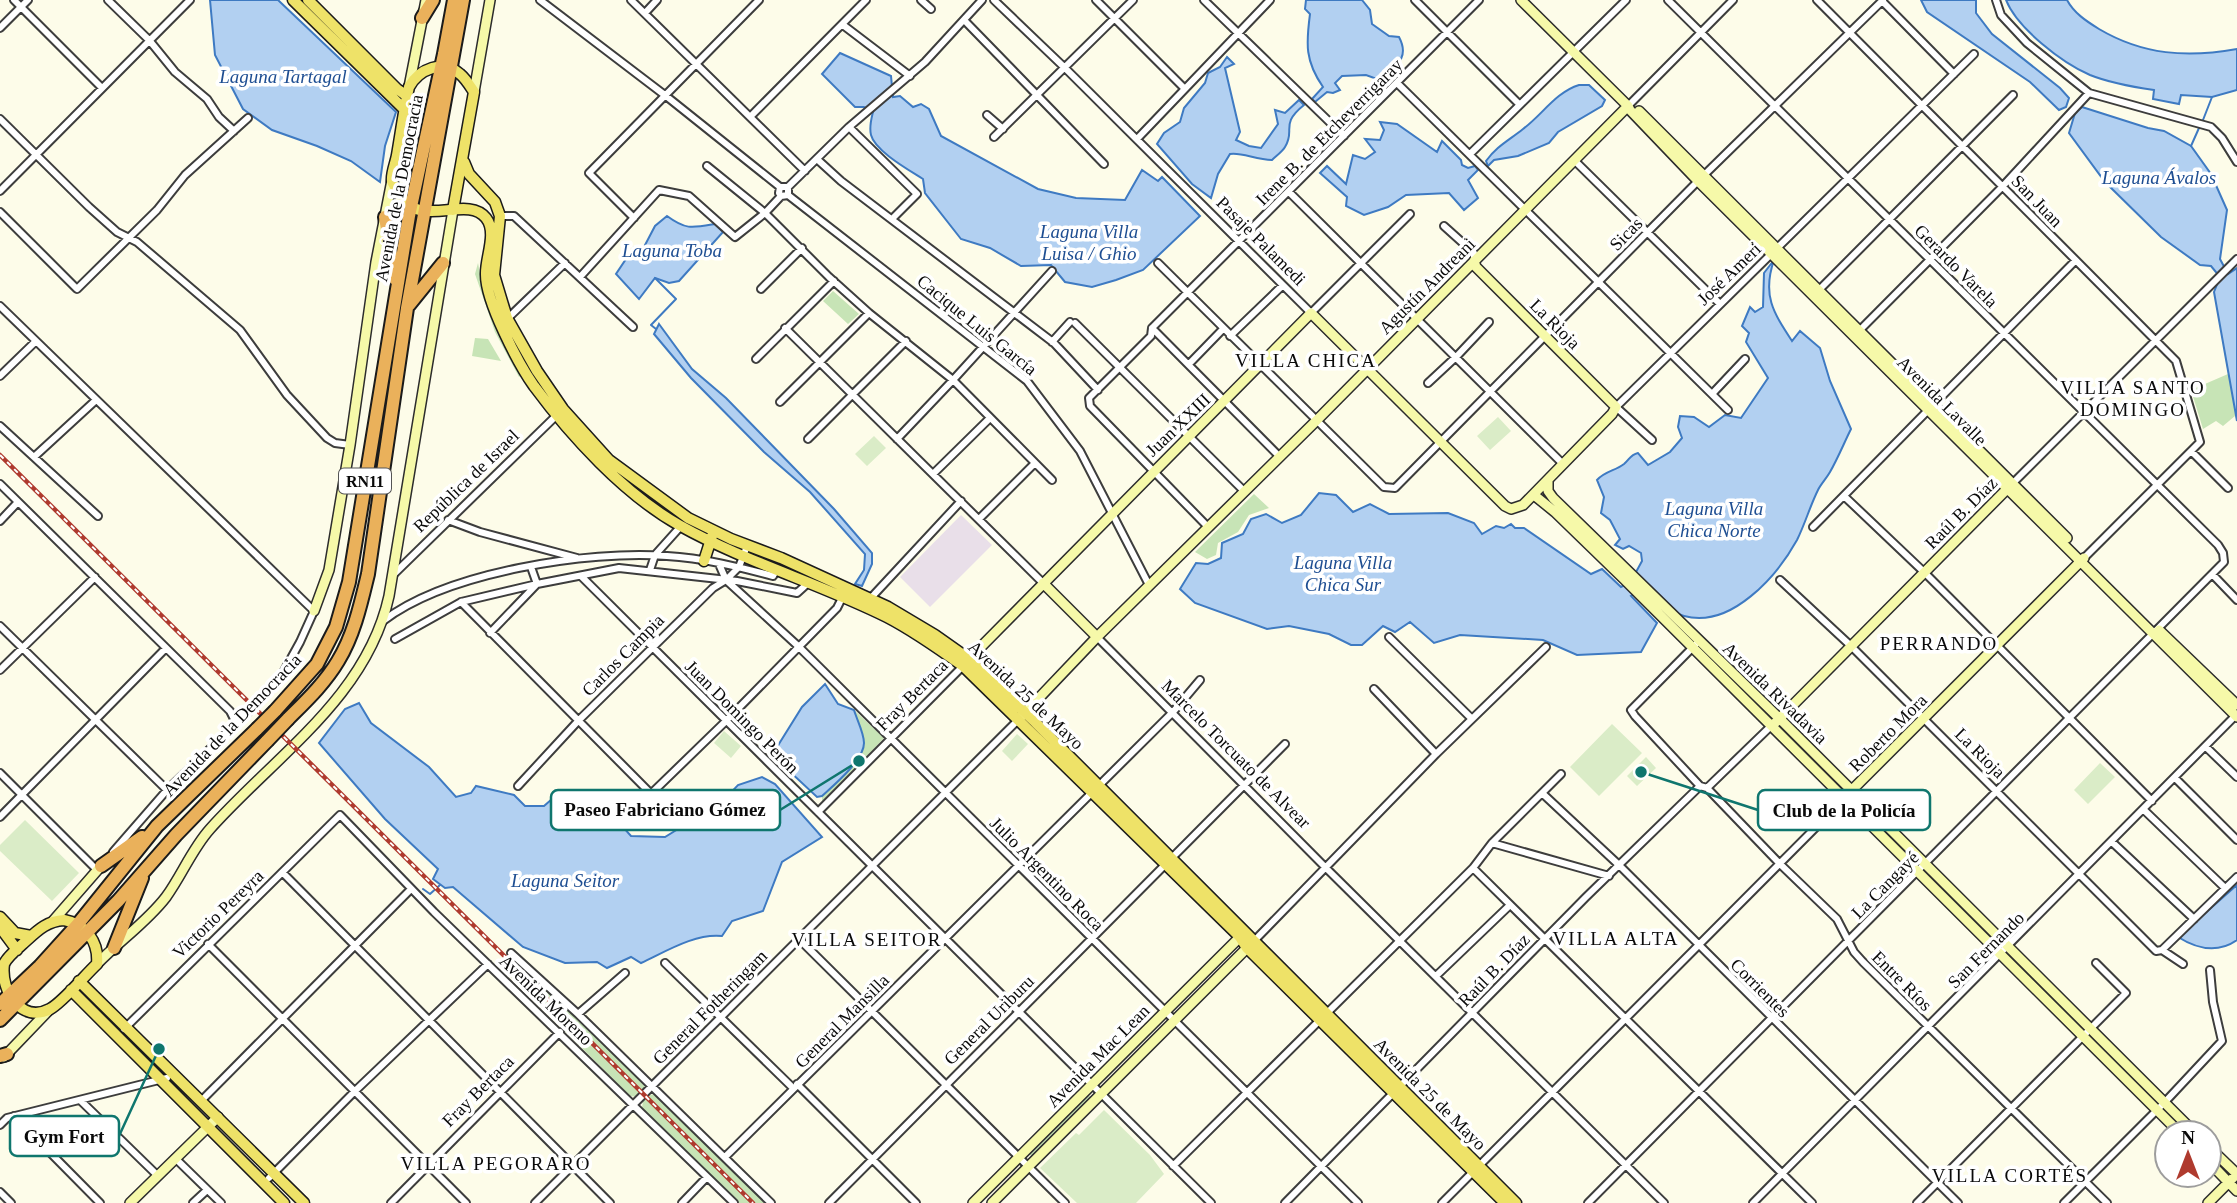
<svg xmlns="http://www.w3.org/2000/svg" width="2237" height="1203" font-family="Georgia,serif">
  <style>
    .industrial { fill: #e9dfe9 }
    .green { fill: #c7e4b6 }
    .pitch { fill: #daecc7 }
    .water { fill: #b2d0f1; stroke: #3e7ac2; stroke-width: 2 }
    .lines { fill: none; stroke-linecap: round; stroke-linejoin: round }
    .stream { stroke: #3e7ac2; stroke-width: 2 }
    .street-casing { stroke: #3d3d3d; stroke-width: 10 }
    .secondary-casing { stroke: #2c2c2c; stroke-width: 12 }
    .primary-casing { stroke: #1b1b1b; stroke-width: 13 }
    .highway-casing { stroke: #1b1b1b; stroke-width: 16 }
    .street { stroke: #fff; stroke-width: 6 }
    .secondary { stroke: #f6f9a9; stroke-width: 9 }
    .primary { stroke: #eee268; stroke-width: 10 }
    .highway { stroke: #eab15b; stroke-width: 12 }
    .rail-casing { stroke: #af3a2e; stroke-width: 4.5 }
    .rail { stroke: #fff; stroke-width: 2; stroke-dasharray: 5; stroke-linecap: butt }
    .highway-bridge-casing { stroke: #1b1b1b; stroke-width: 16; stroke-linecap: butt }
    .highway-bridge { stroke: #eab15b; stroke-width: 12 }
    .labels { text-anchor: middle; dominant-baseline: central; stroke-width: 7; stroke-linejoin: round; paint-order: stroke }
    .shield { fill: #fff; stroke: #545454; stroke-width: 2 }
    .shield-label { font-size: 16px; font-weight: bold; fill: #0a0a0a }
    .street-label { font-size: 18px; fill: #0a0a0a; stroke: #fff }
    .water-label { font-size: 19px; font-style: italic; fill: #1e4e92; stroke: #fff }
    .neighbourhood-label { font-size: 19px; letter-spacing: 2px; fill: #0a0a0a; stroke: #fff }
    .leader { fill: none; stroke: #0f766e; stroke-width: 2.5 }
    .callout-dot { fill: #0f766e; stroke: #fff; stroke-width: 2.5 }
    .callout { fill: #fff; stroke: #0f766e; stroke-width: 2.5 }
    .callout-label { font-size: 19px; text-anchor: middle; font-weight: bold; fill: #0a0a0a }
  </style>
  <rect width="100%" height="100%" fill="#fdfce9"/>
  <path class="industrial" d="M961 515 992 545 930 607 900 577Z"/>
  <path class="green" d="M478 263 485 299 501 333 524 374 519 377 495 332 475 274Z
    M2237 268V421L2235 416 2223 426 2216 421 2203 429 2191 390 2228 374 2214 292Z
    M833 291 859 314 848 324 823 301Z
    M475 338 488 339 501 361 472 356Z
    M1254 494 1269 508 1249 515 1238 532 1218 543 1216 555 1207 559 1195 552Z
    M854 710 884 738 822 804V796C834 785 864 760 864 743 864 732 857 720 854 710Z
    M521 965 643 1081 646 1087 638 1097 630 1096 510 976Z
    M1087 1093 1092 1099 1034 1158 1028 1153Z
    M655 1094 765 1203H739L642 1108 643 1101 649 1095Z"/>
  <path class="pitch" d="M1498 417 1511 431 1490 450 1477 436Z
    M874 436 886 448 867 466 855 454Z
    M1612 724 1642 753 1599 796 1570 767Z
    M724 731 741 746 731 758 714 743Z
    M1017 734 1028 744 1012 761 1002 751Z
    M1646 757 1656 768 1637 786 1627 776Z
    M2100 763 2115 777 2088 804 2074 790Z
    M25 820 79 873 52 901 0 851V845Z
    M1104 1110 1150 1155 1164 1174 1136 1203H1077L1040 1168 1076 1133 1079 1135Z"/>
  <path class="water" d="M210 0H278L396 112 385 146 380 182 351 161 317 146 272 130 243 109 215 55Z
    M1306 0H1362L1370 10 1372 24 1389 36 1399 37C1408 54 1401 65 1384 72L1388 78V83L1366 75 1342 76 1335 83 1340 90 1333 93 1327 92 1315 102 1312 99 1323 87C1305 61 1306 44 1310 14L1305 9Z
    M1921 0H1976V13L1992 34 2060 88 2069 98 2066 107 2059 110 2030 82 1927 12Z
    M2006 0H2067C2074 13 2086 21 2099 29 2143 55 2187 58 2237 49V90L2212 97 2181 95 2179 104 2153 99 2154 90C2133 87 2110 83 2090 75 2062 63 2017 28 2006 0Z
    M840 53 891 76 893 97 900 96 913 107 921 104 929 109 941 136 1038 189 1076 198 1125 200 1142 170 1158 181 1162 177 1200 216 1143 270 1116 280 1092 287 1065 282 1051 265 1021 266 990 248 961 239 925 193 923 179C909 170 875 151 871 135 869 127 871 120 873 112L864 107H855L822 74Z
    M1227 57 1234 64 1225 68 1240 132 1236 140 1249 146 1261 148 1278 124 1275 110 1285 113 1299 100 1304 105C1279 125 1296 130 1285 147 1282 152 1276 156 1272 160 1256 160 1242 152 1230 154L1218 174 1211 198 1192 184 1157 144 1164 133 1180 122 1184 108 1205 83 1208 73 1220 67Z
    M1579 85H1589L1605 100 1602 106 1558 132 1549 143 1518 156 1494 160 1488 166 1486 161C1497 146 1508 141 1523 129 1542 115 1556 92 1579 85Z
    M2082 107 2148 128 2164 131 2191 146 2211 174 2227 210 2220 259 2228 274 2237 268V421L2214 292 2220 277 2211 266 2200 265 2161 237 2105 182 2069 133 2075 113Z
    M1380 122 1397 124 1437 152 1442 141 1461 160 1462 165 1468 168 1475 166 1478 170 1468 180 1478 198 1464 210 1449 193 1406 195 1388 207 1364 215 1346 206 1347 197 1320 173 1327 166 1346 184 1353 155 1365 159 1375 152 1365 139 1380 140 1384 130Z
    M667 216C686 230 692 228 715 224L723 232 679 281 669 283 655 278 639 299 616 274 634 247H644L655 226Z
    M1774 260C1762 295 1773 312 1792 341L1800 331 1820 348 1830 381 1851 429C1844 443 1838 458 1830 472 1826 479 1821 484 1818 490 1810 506 1805 524 1797 540 1777 576 1731 629 1684 616 1669 612 1657 598 1646 586L1631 596 1657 623 1641 652 1577 655 1543 640 1460 635 1434 643 1410 622 1395 632 1383 626 1362 645H1351L1329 634 1289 626 1267 629 1195 603 1180 589 1196 563 1208 564 1221 558 1222 543 1243 534 1251 519 1266 514 1282 523 1301 515 1319 493 1336 495 1353 512 1370 504 1389 514 1448 513 1474 523 1482 534 1496 526 1504 528 1511 524 1515 528H1524L1591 574 1602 569 1621 587 1638 578 1636 572 1642 561 1641 553 1629 546 1623 549 1615 545 1620 539 1610 520 1601 513 1604 497 1597 480C1605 471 1615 471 1624 464 1630 459 1630 455 1638 453L1648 465 1670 452 1682 438 1678 427 1680 416 1694 417 1709 427 1725 415 1741 418 1768 378 1746 342 1749 333 1742 326 1750 307 1755 312 1763 307 1764 273Z
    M659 324 692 369 726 398 834 509 872 553V564L862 586 855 584 864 570 865 554 810 492 764 452 691 378 654 334Z
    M825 684 838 704 854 710C857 720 864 733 864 743 864 760 834 785 822 796L817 797 772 755 802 707Z
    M359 703 371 723 429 767 456 797 471 793 476 786 514 795 525 806H544L552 799H571L587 793 600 809 614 817 631 836 665 837 678 829V822L688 820 693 825H700L738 785 762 777 775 784 822 837 782 862 763 911 732 921 722 936C695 933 665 952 641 963L631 957 607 968 597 962 565 963 523 947 453 887 445 888 433 879 438 869 385 819 319 743 345 709Z
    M2237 885V940C2217 954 2197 949 2178 937Z"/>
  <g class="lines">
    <path class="stream" d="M2203 120 2212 97
      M2191 146 2199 128
      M655 278 676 299 651 325 656 329
      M423 889 430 894 440 885"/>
    <defs>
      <path id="street" d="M14 0 102 88
        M108 0 149 40 175 72 207 99 219 117 234 131
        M540 0 666 96 780 187
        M631 0 805 171
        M921 0 931 9
        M994 0 1065 68 1311 313 1410 214
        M1096 0 1184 88
        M1204 0 1344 136
        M1415 0 1519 104
        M1817 0 2176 361 2200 442 2085 557
        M1996 0 2001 15 2027 43 2089 93 2211 127 2222 138 2237 162
        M1882 1 1954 74
        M645 13 657 0
        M964 20 1104 164
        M843 25 910 76
        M0 28 28 0
        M1397 83 1728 410
        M1628 106 1733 0
        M987 115 1003 129
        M750 117 866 0
        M0 119 89 207 117 232 137 242 240 330 287 395 327 438 335 443 350 445
        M849 127 917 194 892 219
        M994 137 1133 0
        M1137 139 1270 0
        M1470 154 1626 0
        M818 160 841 181 1054 343 1098 390
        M1574 160 1720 304
        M707 166 765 213 829 277 869 313 953 380 1052 480
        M788 187 849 127 925 62 982 0
        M0 191 190 0
        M1289 192 1562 463
        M788 195V187H780L779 193 781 196 788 195 1027 381 1080 451 1149 585
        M0 212 77 289 157 210 185 175 248 118
        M500 216H514L633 327
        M634 218 589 173 759 0
        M1444 226 1474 253V261
        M1158 263 1384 487 1395 488 1698 181 1883 0
        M580 277 659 190 689 196 735 237 765 213 781 196
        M761 289 802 248
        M1818 291 2013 95
        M0 306 314 611 300 642 279 680 262 699 167 790 113 852
        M506 320 565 263
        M1075 323 1244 491
        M785 328 1043 583
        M1152 328 1279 456
        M1857 333 2003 186 2089 93
        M1230 336 1283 285
        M1052 342 1070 322
        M756 359 834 281
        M1189 364 1223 329
        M0 376 35 342
        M1428 383 1457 356 1489 322
        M1712 394 1745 359
        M780 402 869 313
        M0 426 98 516
        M808 439 906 341
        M897 439 953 380 1052 271
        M1652 440 1616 407 1974 54
        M2191 451 2228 488
        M34 457 96 400
        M933 474 990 418
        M2013 483 2237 259
        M0 484 230 711 236 723
        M1844 496 1924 572 2152 801
        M979 519 1035 463
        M448 520 480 532 577 558
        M0 521 18 502
        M1208 527 1090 406 1089 398 1151 336 1152 328 1479 0
        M1813 527 2075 261
        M719 564 726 580 798 646 1358 1203
        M650 570 655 555 681 526
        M394 574 559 413
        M2213 575 2237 600
        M581 576 1211 1203
        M1780 580 1851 646 2156 951 2162 950 2237 877
        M869 600 961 501
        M461 602 674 817
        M383 621C447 572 588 550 667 556 703 558 739 567 773 576L777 569
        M0 626 167 790
        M490 633 537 584 619 568 737 581 797 593 808 583
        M1097 637 1325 867 1664 1203
        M1389 637 1472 719
        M395 639 461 602 537 584 531 567
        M1699 641 1631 710 1635 716 1700 786 1707 788 1780 864 1837 919 1854 952 1863 962 2107 1203
        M0 670 95 577
        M1374 689 1436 754
        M2206 747 2237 777
        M0 773 97 870
        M2175 778 2237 840
        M518 786 579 720 653 647 713 588 726 580 739 567 747 546
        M1707 788 1771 726
        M1542 793 1620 866 1958 1203
        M2144 810 2225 888
        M818 812 963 666
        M0 817 166 648
        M623 821 727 720 837 608 844 594
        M2112 842 2194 919
        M1492 843 1609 876
        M1473 868 1812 1203
        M283 873 610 1203
        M800 940 1065 1203
        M1254 941 1436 754 1546 647
        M208 944 466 1203
        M2162 950 2183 964
        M511 953 578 1014 771 1203
        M665 963 793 1088
        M1436 976 1510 905
        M578 1014 625 973
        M124 1029 340 815 434 912 734 1203
        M797 1084 916 1203
        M80 1100 157 1175
        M201 1101 411 889
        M14 1116 100 1203
        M0 1125 7 1118 167 1078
        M725 1157 1173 712 1200 680
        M175 1158 221 1203
        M1173 1166 1473 868 1492 843 1561 774
        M269 1178 355 1091 488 964
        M0 1192 11 1203
        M193 1203 207 1190
        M391 1203 560 1032
        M535 1203 1018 720
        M682 1203 707 1177
        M829 1203 1285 744
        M1285 1203 1586 897 1700 786
        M1442 1203 1844 799
        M1588 1203 2224 562 2223 553 2218 545 1668 0
        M1753 1203 2237 714
        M1917 1203 2126 993 2096 963
        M2064 1203 2164 1103 2222 1041 2213 1002 2210 970"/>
      <path id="secondary" d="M1521 0 1628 106 1630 110 1698 181 2237 717
        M409 87 426 0
        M474 92 490 0
        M1639 111 2067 538
        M1548 481V491L1553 498 1779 718 2195 1133
        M1534 495 1555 512 1624 579 2180 1133
        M1043 583 1097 637
        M314 611 329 570 350 445 376 262 392 180
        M2159 630 2237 705
        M964 664 1311 313 1505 506 1511 509 1523 505 1612 414 1616 407 1476 267 1474 261
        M1018 720 1097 637 1317 420 1628 106
        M1775 723 2012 484
        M1849 793 2084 558
        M53 921 101 866
        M97 964C119 941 147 922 166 897 182 875 192 849 210 829 275 756 367 697 389 596L453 210
        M4 1057 50 1009
        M2209 1147 2237 1174
        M2209 1162 2237 1191
        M130 1203 218 1117
        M973 1203 1244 933
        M992 1203 1251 944
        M2208 1203 2237 1174"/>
      <path id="primary" d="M293 0 405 110
        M308 0 397 89 407 96
        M464 162 469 174 495 202 500 216 494 275 507 318 537 371 563 409 609 460 688 518 731 539 781 558 888 607 935 635 969 659 1035 722 1516 1203
        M453 210 474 92C470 86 466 79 460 74 443 59 419 69 409 87 404 109 401 132 397 155 396 162 391 173 392 181 393 184 395 187 397 190 416 233 466 193 486 218 498 233 485 258 486 275 486 302 518 363 534 386 571 436 624 494 679 525 745 562 819 583 887 617 914 631 938 648 963 666L1240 937 1247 948 1505 1203
        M704 561 712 536
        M0 917 15 933 31 936
        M64 920C86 924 99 942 97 964 85 975 63 1002 50 1009 22 1024 0 991 4 964 8 955 20 947 27 940 39 929 48 921 64 920Z
        M0 927 17 950
        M79 981 304 1203
        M71 990 284 1203"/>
      <path id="highway" d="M422 18 433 0
        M385 217 395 279
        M409 305 443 263
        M275 711 317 664 336 627 349 582 409 216 444 54 454 0
        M288 719C306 701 325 683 338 661 354 635 361 603 368 574L407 308 463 0
        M101 866 142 837
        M114 948 142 878
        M0 1004 40 966 78 924 157 826 257 729
        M0 1020 118 901 176 835 267 741
        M0 1056 7 1054"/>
    </defs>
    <use href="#street" class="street-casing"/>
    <use href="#secondary" class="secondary-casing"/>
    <use href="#primary" class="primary-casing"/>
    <use href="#highway" class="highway-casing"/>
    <use href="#street" class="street"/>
    <use href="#secondary" class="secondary"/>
    <use href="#primary" class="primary"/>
    <use href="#highway" class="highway"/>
    <defs>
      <path id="rail" d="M0 455 753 1203"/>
    </defs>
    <use href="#rail" class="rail-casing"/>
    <use href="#rail" class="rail"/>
    <defs>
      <path id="highway-bridge" d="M257 729 275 711
        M267 741 288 719"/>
    </defs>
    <use href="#highway-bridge" class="highway-bridge-casing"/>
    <use href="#highway-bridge" class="highway-bridge"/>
  </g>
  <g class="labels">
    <rect class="shield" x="339" y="468.5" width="52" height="25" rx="5"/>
    <g class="shield-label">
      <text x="365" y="481">RN11</text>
    </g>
    <g class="street-label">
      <text transform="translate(1329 132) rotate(-45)">Irene B. de Etcheverrigaray</text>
      <text transform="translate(399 188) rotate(-79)">Avenida de la Democracia</text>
      <text transform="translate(2037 201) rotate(46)">San Juan</text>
      <text transform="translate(1626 234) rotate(-46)">Sicas</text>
      <text transform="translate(1261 241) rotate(45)">Pasaje Palamedi</text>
      <text transform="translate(1956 266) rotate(45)">Gerardo Varela</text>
      <text transform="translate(1729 274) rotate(-44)">José Ameri</text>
      <text transform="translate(1427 286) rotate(-45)">Agustín Andreani</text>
      <text transform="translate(1555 324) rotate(45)">La Rioja</text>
      <text transform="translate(977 325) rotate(39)">Cacique Luis García</text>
      <text transform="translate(1942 401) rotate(45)">Avenida Lavalle</text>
      <text transform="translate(1178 425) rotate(-44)">Juan XXIII</text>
      <text transform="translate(466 481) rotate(-44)">República de Israel</text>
      <text transform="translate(1961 513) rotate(-45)">Raúl B. Díaz</text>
      <text transform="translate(623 655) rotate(-45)">Carlos Campia</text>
      <text transform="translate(1775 693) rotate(44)">Avenida Rivadavia</text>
      <text transform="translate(912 695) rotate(-45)">Fray Bertaca</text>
      <text transform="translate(1026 695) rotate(43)">Avenida 25 de Mayo</text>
      <text transform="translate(742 717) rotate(45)">Juan Domingo Perón</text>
      <text transform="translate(232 725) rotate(-46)">Avenida de la Democracia</text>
      <text transform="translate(1888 733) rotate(-45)">Roberto Mora</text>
      <text transform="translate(1980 753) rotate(45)">La Rioja</text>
      <text transform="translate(1236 754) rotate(45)">Marcelo Torcuato de Alvear</text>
      <text transform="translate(1047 874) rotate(45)">Julio Argentino Roca</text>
      <text transform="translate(1885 885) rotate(-45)">La Cangayé</text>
      <text transform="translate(218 914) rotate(-44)">Victorio Pereyra</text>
      <text transform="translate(1986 950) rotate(-45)">San Fernando</text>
      <text transform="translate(1494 970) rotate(-46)">Raúl B. Díaz</text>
      <text transform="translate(1902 981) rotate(45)">Entre Ríos</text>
      <text transform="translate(1760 988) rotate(45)">Corrientes</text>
      <text transform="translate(546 1000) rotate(44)">Avenida Moreno</text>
      <text transform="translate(710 1007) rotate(-45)">General Fotheringam</text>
      <text transform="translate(989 1020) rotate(-45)">General Uriburu</text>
      <text transform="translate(842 1021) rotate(-45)">General Mansilla</text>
      <text transform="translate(1098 1056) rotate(-45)">Avenida Mac Lean</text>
      <text transform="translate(478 1091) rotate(-45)">Fray Bertaca</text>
      <text transform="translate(1430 1094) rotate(45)">Avenida 25 de Mayo</text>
    </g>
    <g class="water-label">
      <text x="283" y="76">Laguna Tartagal</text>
      <text x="2159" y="177">Laguna Ávalos</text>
      <text x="1089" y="231">Laguna Villa<tspan x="1089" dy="22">Luisa / Ghio</tspan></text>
      <text x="672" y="250">Laguna Toba</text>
      <text x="1714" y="508">Laguna Villa<tspan x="1714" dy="22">Chica Norte</tspan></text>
      <text x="1343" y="562">Laguna Villa<tspan x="1343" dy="22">Chica Sur</tspan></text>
      <text x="565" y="880">Laguna Seitor</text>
    </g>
    <g class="neighbourhood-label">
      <text x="1306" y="360">VILLA CHICA</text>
      <text x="2133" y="387">VILLA SANTO<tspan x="2133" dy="22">DOMINGO</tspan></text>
      <text x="1939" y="643">PERRANDO</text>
      <text x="1616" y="938">VILLA ALTA</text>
      <text x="867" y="939">VILLA SEITOR</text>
      <text x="496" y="1163">VILLA PEGORARO</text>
      <text x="2010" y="1175">VILLA CORTÉS</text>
    </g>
  </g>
  <path class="leader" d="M859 761L780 810M1641 772L1758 810M159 1049L119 1136"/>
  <g class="callout-dot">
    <circle cx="859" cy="761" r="7"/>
    <circle cx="1641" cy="772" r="7"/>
    <circle cx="159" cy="1049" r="7"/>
  </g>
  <g class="callout">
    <rect x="551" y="790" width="229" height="40" rx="7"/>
    <rect x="1758" y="790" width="172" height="40" rx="7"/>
    <rect x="10" y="1116" width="109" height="40" rx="7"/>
  </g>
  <g class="callout-label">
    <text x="665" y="816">Paseo Fabriciano Gómez</text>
    <text x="1844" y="817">Club de la Policía</text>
    <text x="64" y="1143">Gym Fort</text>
  </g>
  <g transform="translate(2188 1154)"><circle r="33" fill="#ffffff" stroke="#9d9d9d" stroke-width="2"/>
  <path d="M0-5L12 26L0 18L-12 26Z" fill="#af3a2e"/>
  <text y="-10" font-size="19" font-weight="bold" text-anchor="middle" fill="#0a0a0a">N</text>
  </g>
</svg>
